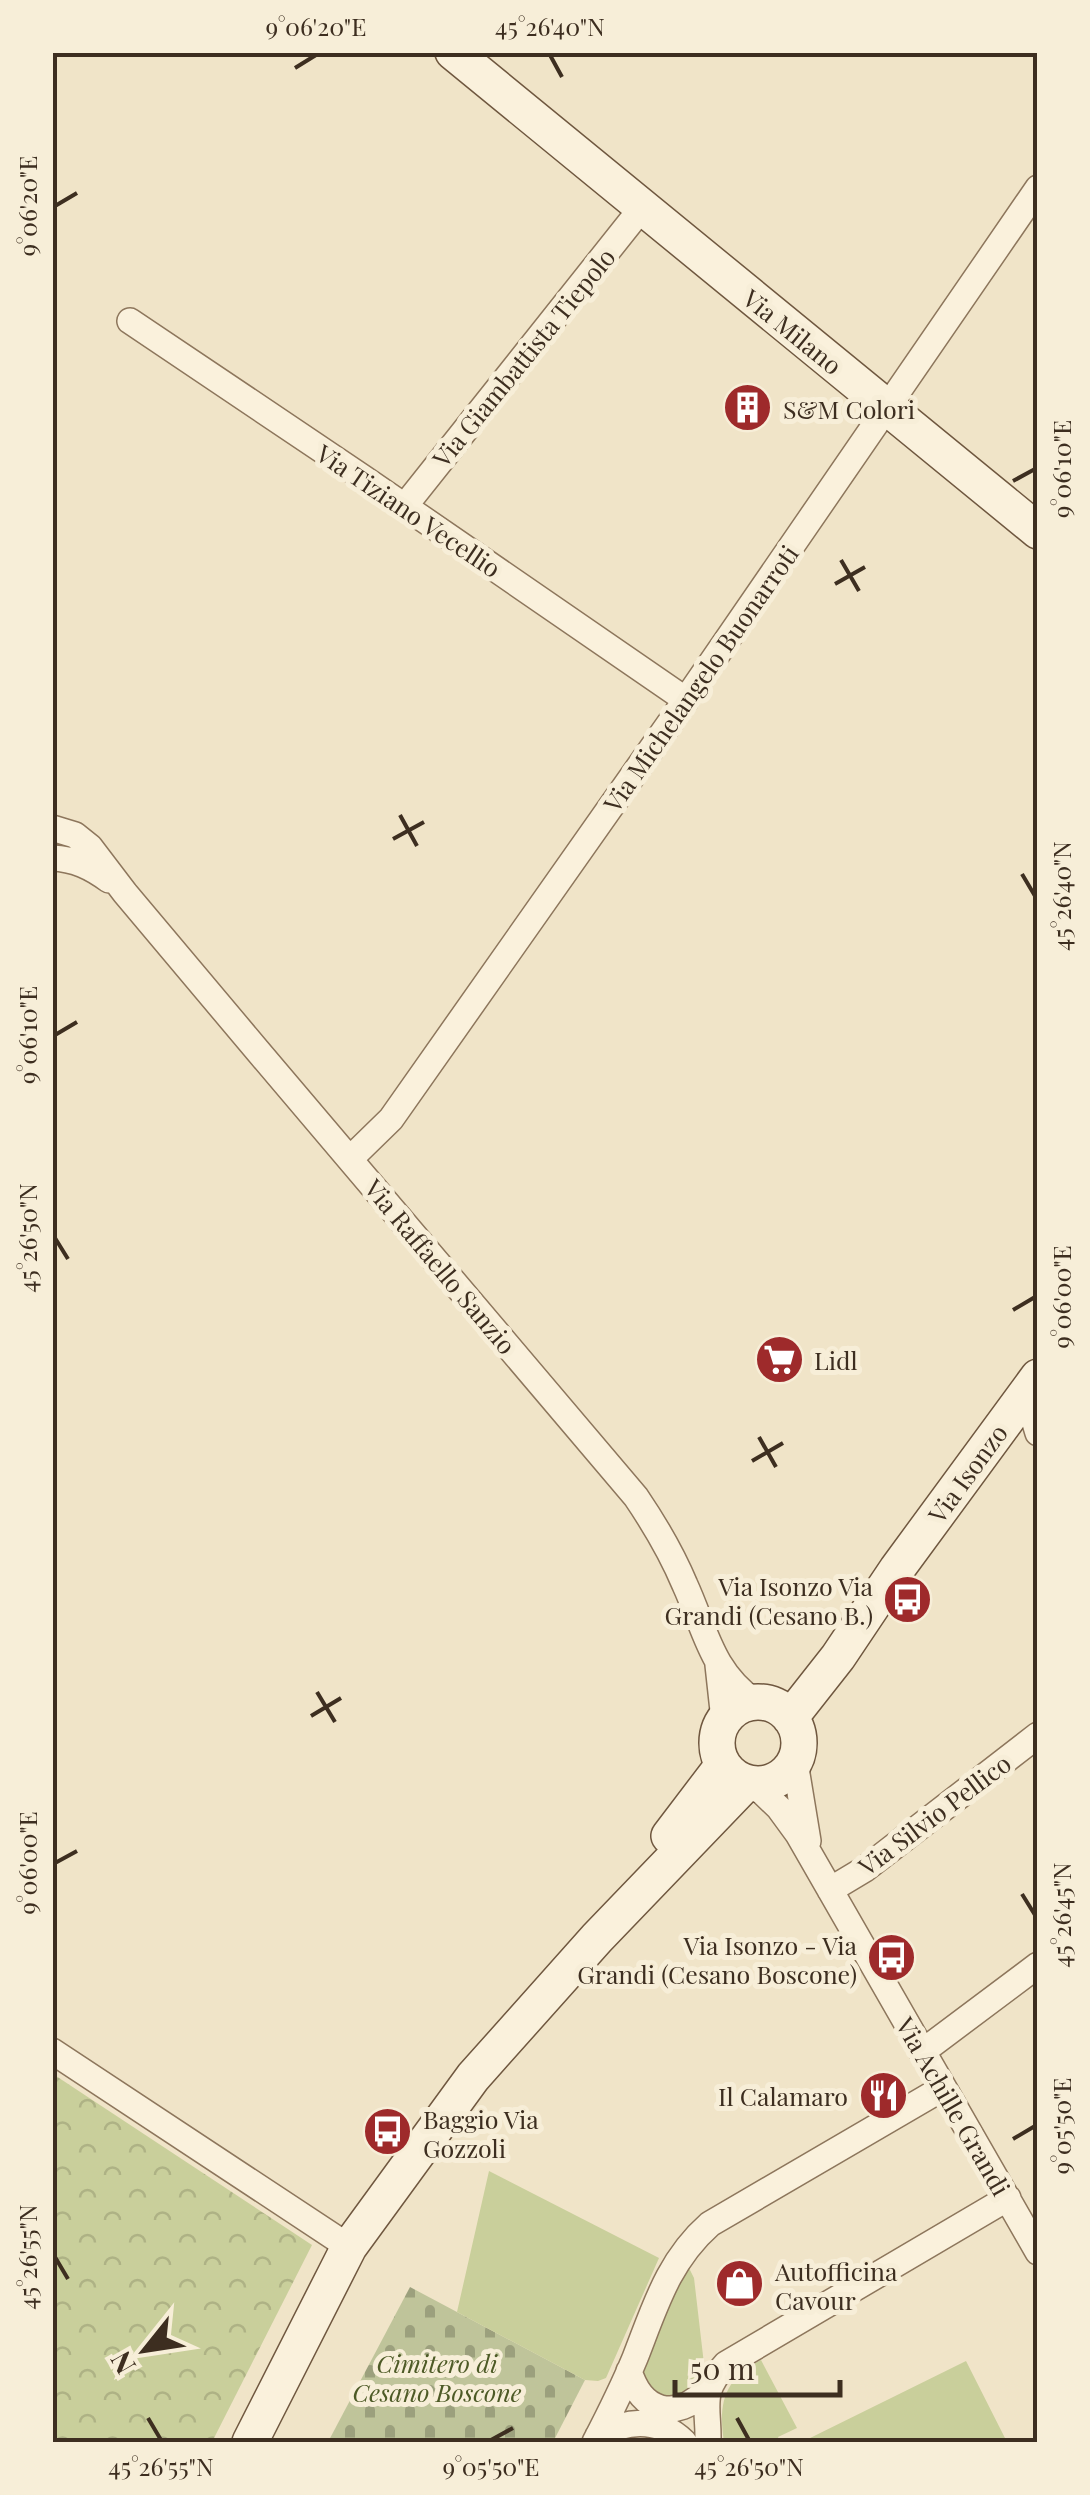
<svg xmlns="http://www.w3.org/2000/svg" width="1090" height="2495" font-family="'Playfair Display',serif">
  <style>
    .cemetery { fill: url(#cemetery-stones) }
    .park { fill: url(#park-crowns) }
    .garden { fill: #c9cf9b }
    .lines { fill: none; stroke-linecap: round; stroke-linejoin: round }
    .street-casing { stroke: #8d765c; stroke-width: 28 }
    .secondary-casing { stroke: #6f573f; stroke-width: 38 }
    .street { stroke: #faf1dc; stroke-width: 25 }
    .secondary { stroke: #faf1dc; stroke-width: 35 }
    .ticks { fill: none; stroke: #3d2e20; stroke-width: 4 }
    .labels { text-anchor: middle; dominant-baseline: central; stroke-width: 10; stroke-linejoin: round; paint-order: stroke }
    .street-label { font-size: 25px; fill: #3d2e20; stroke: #f7eed8 }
    .poi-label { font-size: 25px; fill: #3d2e20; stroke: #f7eed8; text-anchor: start }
    .park-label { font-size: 25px; font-style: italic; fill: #4d5a26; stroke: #f7eed8 }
    .neatline { fill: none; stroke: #3d2e20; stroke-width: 4 }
    .ticks-label { font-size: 25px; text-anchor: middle; fill: #3d2e20 }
  </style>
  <defs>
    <pattern id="cemetery-stones" width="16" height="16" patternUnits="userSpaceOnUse" patternTransform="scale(2.5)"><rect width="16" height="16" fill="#bfc49a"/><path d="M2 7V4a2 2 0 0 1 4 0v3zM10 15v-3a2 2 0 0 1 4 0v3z" fill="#9ca07d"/></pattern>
    <pattern id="park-crowns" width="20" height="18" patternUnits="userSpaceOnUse" patternTransform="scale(2.5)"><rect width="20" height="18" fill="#c9cf9b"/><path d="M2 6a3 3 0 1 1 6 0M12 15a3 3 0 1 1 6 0" fill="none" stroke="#aeb285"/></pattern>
  </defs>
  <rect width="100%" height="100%" fill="#f0e4c8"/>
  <path class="cemetery" d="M410 2287 585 2380 553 2442H328Z"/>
  <path class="park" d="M53 2074 312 2245 212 2442H53Z"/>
  <path class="garden" d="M489 2171 659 2258 606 2378 598 2381 585 2380 457 2312Z
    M687 2264 694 2278 704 2364 684 2395 656 2398 641 2375Z
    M761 2360 797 2428 778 2437 780 2442H724C718 2403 724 2379 761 2360Z
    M966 2361 1007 2442H804V2441Z"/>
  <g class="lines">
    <defs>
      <path id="street" d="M130 321 365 479 686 700
        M404 507 641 209
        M52 828 75 835 90 847 125 893 257 1050 636 1497C655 1525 672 1554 685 1585 706 1631 711 1671 755 1702
        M52 858C75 859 91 867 109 880
        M350 1159 391 1119 674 717 1038 188
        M1033 1383 1035 1423 1038 1433
        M718 1665 724 1720
        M795 1762 808 1841
        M755 1785 779 1808 798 1834 1038 2252
        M830 1890 865 1869 1038 1735
        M52 2051 349 2247
        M922 2052 1038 1965
        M629 2371C642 2413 675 2421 706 2391
        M598 2436C628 2419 658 2417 684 2442
        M595 2442C609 2415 623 2387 635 2358 655 2307 668 2261 710 2224L943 2088
        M708 2442C709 2406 698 2394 726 2364L1008 2198"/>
      <path id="secondary" d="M453 52 1038 531
        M717 1743a41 41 0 1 1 82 0a41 41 0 1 1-82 0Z
        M790 1718 838 1657 897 1569 1038 1377
        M669 1836 723 1765
        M250 2442 349 2247 473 2077 597 1938 746 1783"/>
    </defs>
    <use href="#street" class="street-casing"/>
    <use href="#secondary" class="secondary-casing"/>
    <use href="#street" class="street"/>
    <use href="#secondary" class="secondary"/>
  </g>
  <path class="ticks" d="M550 55 562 77M295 68 316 55M55 206 77 193M1013 481 1035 469M841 560 859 591M835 584 865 567M400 815 417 846M393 839 424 822M1022 874 1035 896M55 1035 77 1022M55 1238 68 1259M1013 1310 1035 1297M759 1437 776 1467M752 1461 783 1443M317 1692 335 1722M311 1716 341 1698M55 1863 77 1851M1022 1894 1035 1915M1013 2139 1035 2126M55 2257 68 2279M148 2418 161 2440M737 2418 749 2440M491 2440 513 2428"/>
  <defs>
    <symbol id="building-disc" viewBox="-11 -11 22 22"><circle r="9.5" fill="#9e2a2b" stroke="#f7eed8"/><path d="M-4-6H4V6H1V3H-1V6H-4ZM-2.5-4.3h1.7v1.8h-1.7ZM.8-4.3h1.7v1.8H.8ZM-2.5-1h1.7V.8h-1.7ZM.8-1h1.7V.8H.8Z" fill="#fff"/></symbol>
    <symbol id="supermarket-disc" viewBox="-11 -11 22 22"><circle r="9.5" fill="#9e2a2b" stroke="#f7eed8"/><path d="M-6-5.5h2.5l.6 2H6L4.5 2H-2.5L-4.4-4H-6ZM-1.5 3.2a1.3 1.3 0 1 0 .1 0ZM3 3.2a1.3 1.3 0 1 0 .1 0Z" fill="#fff"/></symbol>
    <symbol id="bus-disc" viewBox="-11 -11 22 22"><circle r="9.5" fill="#9e2a2b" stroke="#f7eed8"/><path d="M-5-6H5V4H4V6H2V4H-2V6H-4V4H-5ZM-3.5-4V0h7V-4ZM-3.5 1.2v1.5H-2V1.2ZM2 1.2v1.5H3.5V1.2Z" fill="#fff"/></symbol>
    <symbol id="restaurant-disc" viewBox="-11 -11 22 22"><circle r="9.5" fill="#9e2a2b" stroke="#f7eed8"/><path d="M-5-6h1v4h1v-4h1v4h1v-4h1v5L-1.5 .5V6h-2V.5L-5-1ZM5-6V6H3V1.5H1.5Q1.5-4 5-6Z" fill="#fff"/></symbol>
    <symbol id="shop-disc" viewBox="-11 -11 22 22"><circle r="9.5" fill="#9e2a2b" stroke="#f7eed8"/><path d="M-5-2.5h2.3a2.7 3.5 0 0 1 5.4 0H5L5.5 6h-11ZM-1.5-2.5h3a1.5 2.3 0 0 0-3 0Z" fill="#fff"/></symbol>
  </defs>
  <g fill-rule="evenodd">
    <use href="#building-disc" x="720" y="380" width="55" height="55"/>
    <use href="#supermarket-disc" x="752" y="1332" width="55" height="55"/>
    <use href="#bus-disc" x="880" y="1572" width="55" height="55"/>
    <use href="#bus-disc" x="864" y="1930" width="55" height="55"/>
    <use href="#restaurant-disc" x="856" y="2068" width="55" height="55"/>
    <use href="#bus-disc" x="360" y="2104" width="55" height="55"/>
    <use href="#shop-disc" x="712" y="2256" width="55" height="55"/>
  </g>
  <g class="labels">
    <g class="street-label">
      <text transform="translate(793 331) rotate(39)">Via Milano</text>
      <text transform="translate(523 357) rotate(-51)">Via Giambattista Tiepolo</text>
      <text transform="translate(409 510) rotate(34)">Via Tiziano Vecellio</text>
      <text transform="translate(700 678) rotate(-55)">Via Michelangelo Buonarroti</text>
      <text transform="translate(441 1266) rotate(50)">Via Raffaello Sanzio</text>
      <text transform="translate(967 1473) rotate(-54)">Via Isonzo</text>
      <text transform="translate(934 1814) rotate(-37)">Via Silvio Pellico</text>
      <text transform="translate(954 2106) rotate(60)">Via Achille Grandi</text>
    </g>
    <g class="poi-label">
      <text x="783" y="408">S&amp;M Colori</text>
      <text x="814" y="1359">Lidl</text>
      <text x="873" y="1585" text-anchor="end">Via Isonzo Via<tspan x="873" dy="29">Grandi (Cesano B.)</tspan></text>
      <text x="857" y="1944" text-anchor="end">Via Isonzo - Via<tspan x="857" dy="29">Grandi (Cesano Boscone)</tspan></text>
      <text x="848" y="2095" text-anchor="end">Il Calamaro</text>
      <text x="423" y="2118">Baggio Via<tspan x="423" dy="29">Gozzoli</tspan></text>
      <text x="775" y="2270">Autofficina<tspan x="775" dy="29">Cavour</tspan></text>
    </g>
    <g class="park-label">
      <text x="437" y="2362">Cimitero di<tspan x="437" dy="29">Cesano Boscone</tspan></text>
    </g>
  </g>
  <rect width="1090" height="2495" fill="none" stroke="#f7eed8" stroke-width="110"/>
  <g transform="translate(145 2350) rotate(240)" stroke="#f7eed8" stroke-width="8" paint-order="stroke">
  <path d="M0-8L18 38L0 25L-18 38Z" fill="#3d2e20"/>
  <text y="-15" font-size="28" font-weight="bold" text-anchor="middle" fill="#3d2e20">N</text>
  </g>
  <path d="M675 2380v15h165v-15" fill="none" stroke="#3d2e20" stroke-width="5"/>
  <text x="690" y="2380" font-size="30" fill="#3d2e20" stroke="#f7eed8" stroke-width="8" paint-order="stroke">50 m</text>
  <rect x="55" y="55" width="980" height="2385" class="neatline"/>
  <g class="ticks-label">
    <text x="316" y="36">9°06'20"E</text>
    <text x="550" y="36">45°26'40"N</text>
    <text transform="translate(28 206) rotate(-90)" y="9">9°06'20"E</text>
    <text transform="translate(1062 469) rotate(-90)" y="9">9°06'10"E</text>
    <text transform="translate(1062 896) rotate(-90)" y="9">45°26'40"N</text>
    <text transform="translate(28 1035) rotate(-90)" y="9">9°06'10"E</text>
    <text transform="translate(28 1238) rotate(-90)" y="9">45°26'50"N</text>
    <text transform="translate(1062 1297) rotate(-90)" y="9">9°06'00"E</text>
    <text transform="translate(28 1863) rotate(-90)" y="9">9°06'00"E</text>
    <text transform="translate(1062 1915) rotate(-90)" y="9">45°26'45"N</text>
    <text transform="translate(1062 2126) rotate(-90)" y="9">9°05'50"E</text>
    <text transform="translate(28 2257) rotate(-90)" y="9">45°26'55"N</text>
    <text x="161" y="2476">45°26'55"N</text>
    <text x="491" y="2476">9°05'50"E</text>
    <text x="749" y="2476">45°26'50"N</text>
  </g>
</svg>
